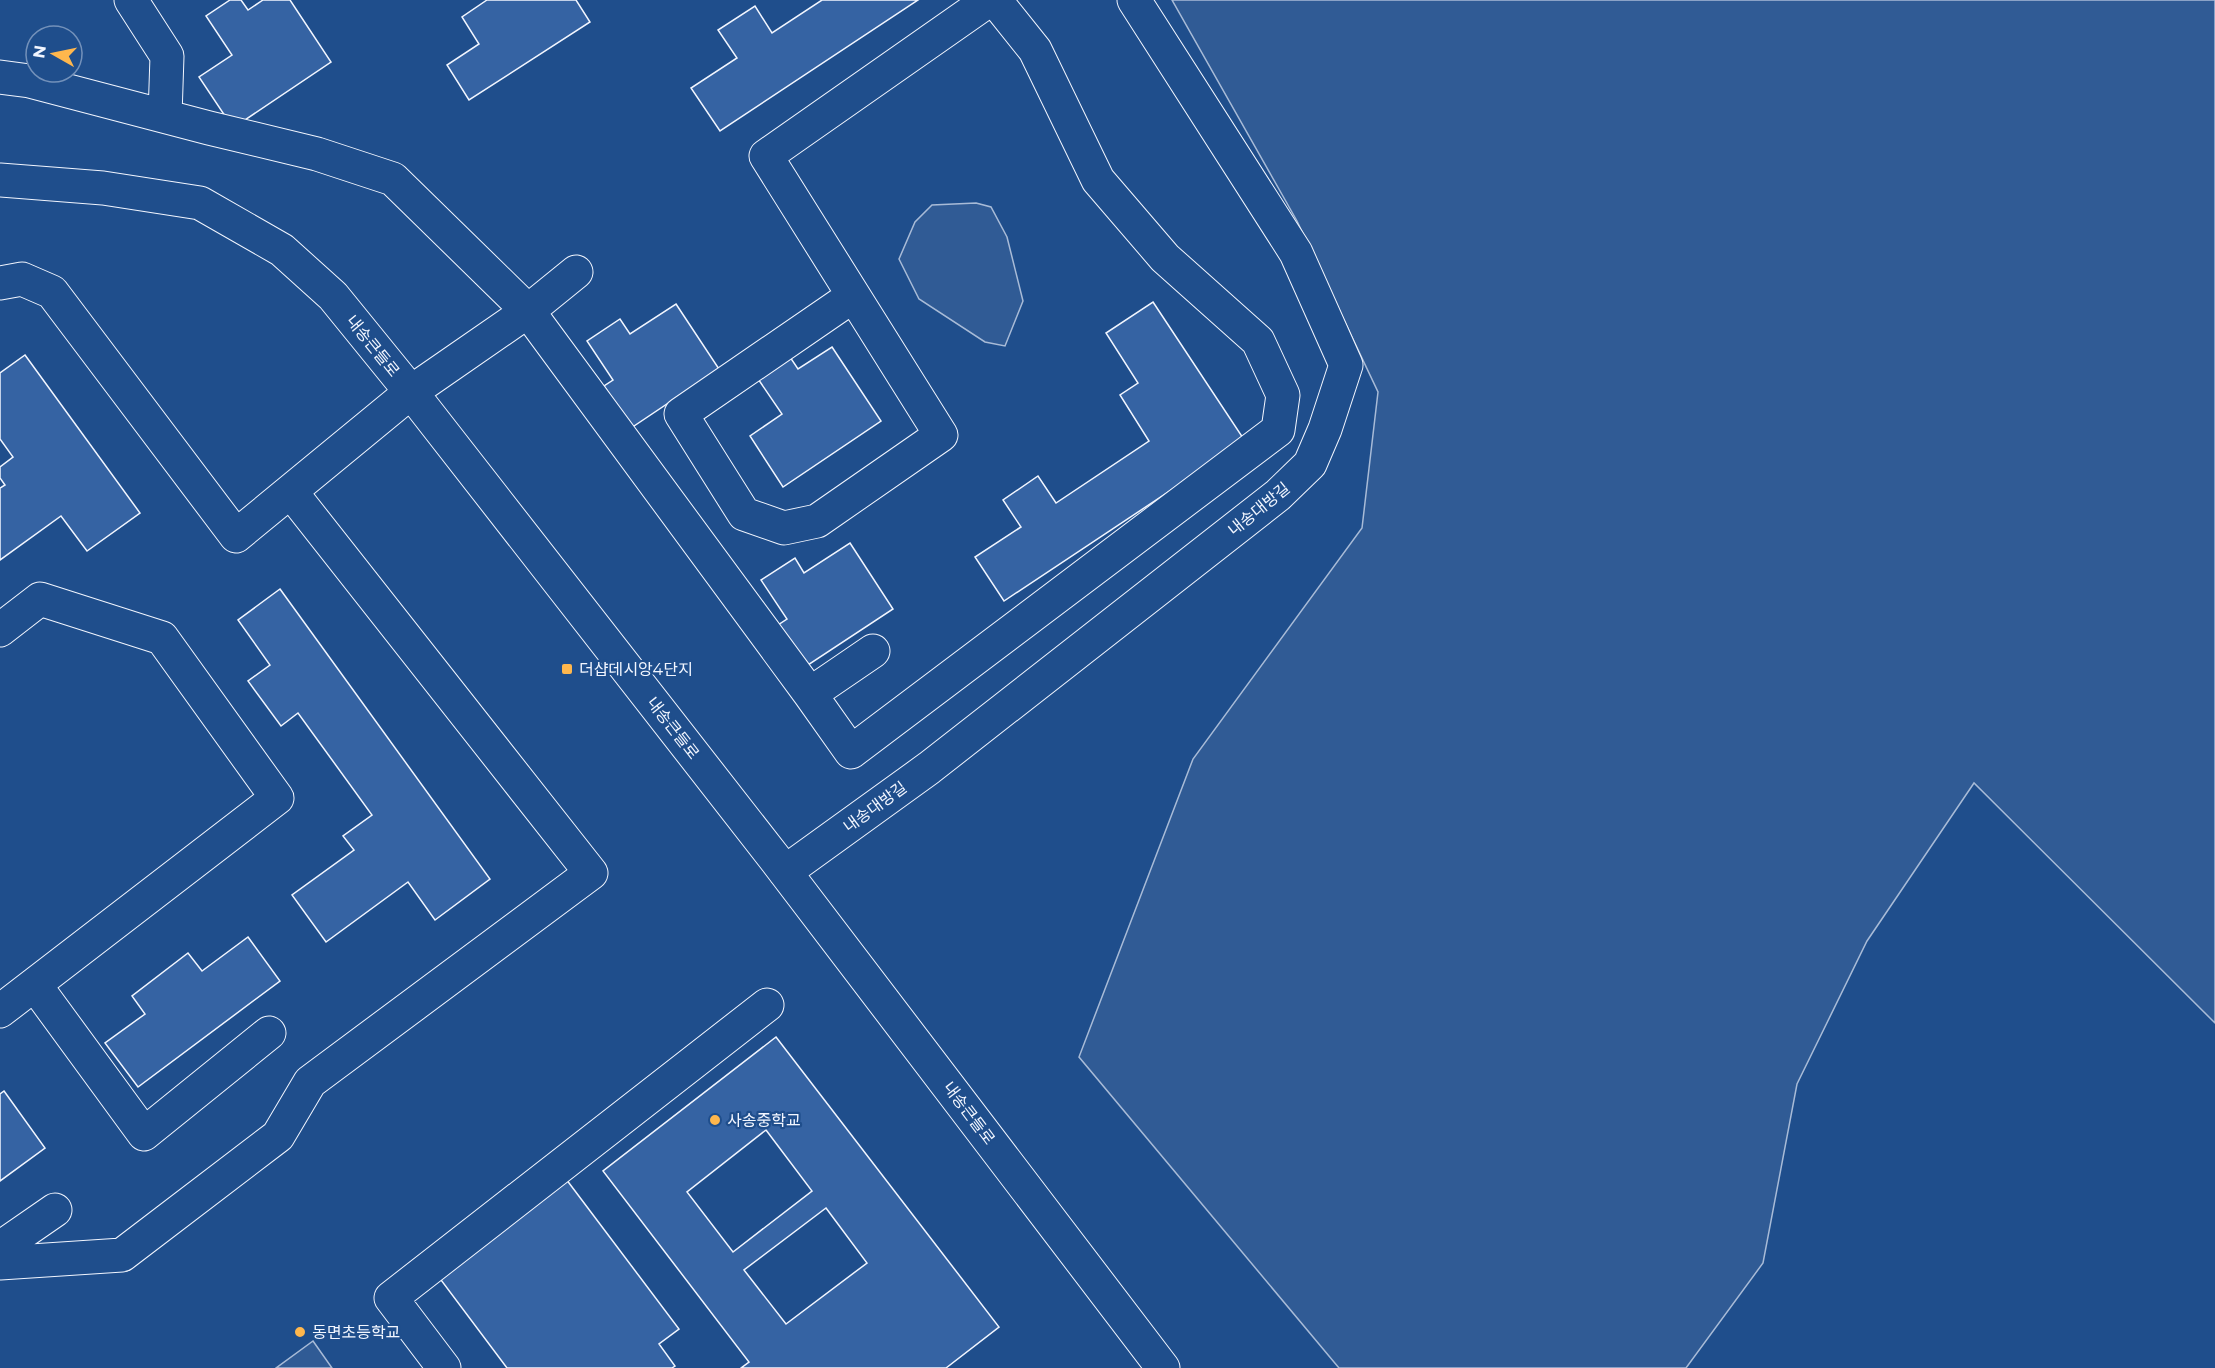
<svg xmlns="http://www.w3.org/2000/svg" width="2215" height="1368" font-family="Montserrat,'Noto Sans KR',sans-serif">
  <style>
    .green { fill: #305b95; stroke: #a8bbd7; stroke-width: 1.5 }
    .building { fill: #3563a3; stroke: #f2f6ff; stroke-width: 1.5; fill-rule: evenodd }
    .lines { fill: none; stroke-linecap: round; stroke-linejoin: round }
    .minor-casing { stroke: #f2f6ff; stroke-width: 35 }
    .minor { stroke: #1f4e8c; stroke-width: 33 }
    .poi-dot { fill: #ffb74d; stroke: #1f4e8c; stroke-width: 2 }
    .labels { text-anchor: middle; dominant-baseline: central; stroke-width: 4.5; stroke-linejoin: round; paint-order: stroke }
    .street-label { font-size: 16px; fill: #f2f6ff; stroke: #1f4e8c }
    .poi-label { font-size: 16px; fill: #f2f6ff; stroke: #1f4e8c; text-anchor: start }
  </style>
  <rect width="100%" height="100%" fill="#1f4e8c"/>
  <path class="green" d="M1172 0H2215V1023L1974 783 1867 941 1797 1084 1763 1263 1686 1368H1339L1079 1057 1193 759 1362 528 1378 392 1297 221Z
    M976 203 991 207 1007 237 1023 301 1005 346 985 342 919 299 899 259 915 222 932 205Z
    M313 1341 332 1368H276Z"/>
  <path class="building" d="M230 0H241L248 10 263 0H290L331 62 233 128 199 77 232 55 206 16Z
    M487 0H576L590 22 469 100 447 65 479 44 462 17Z
    M822 0H918L720 131 691 88 737 58 718 30 755 6 772 33Z
    M1153 302 1245 441 1004 601 975 557 1021 527 1003 500 1038 476 1056 503 1149 441 1120 395 1138 383 1106 333Z
    M676 304 719 369 631 428 604 386 613 380 587 341 620 319 630 334Z
    M832 347 881 421 783 487 750 436 782 414 756 376 788 354 798 369Z
    M25 355 140 513 87 551 61 516 0 560V488L5 485 0 478V467L13 457 0 439V373Z
    M850 543 893 609 805 667 778 625 787 619 761 580 795 558 804 573Z
    M280 589 490 879 435 920 408 882 326 942 292 895 354 850 343 836 372 815 298 713 281 726 248 681 270 665 238 620Z
    M248 937 280 981 138 1087 105 1043 145 1014 132 996 188 953 202 971Z
    M776 1037 999 1327 946 1368H741L749 1362 603 1171ZM766 1130 812 1191 733 1252 687 1192ZM826 1208 867 1263 786 1324 744 1270Z
    M4 1091 45 1148 0 1181V1094Z
    M566 1179 679 1329 659 1344 675 1366 672 1368H507L438 1276Z"/>
  <g class="lines">
    <defs>
      <path id="minor" d="M131 0 167 56 165 116
        M0 77 30 81 209 128 317 154 393 179 528 311 810 694 851 752 1278 430 1283 395 1258 341 1165 258 1098 180 1035 50 995 0
        M0 180 103 188 200 203 282 250 333 296 411 392 776 860 1163 1368
        M0 283 22 279 52 292 236 536 411 392 528 311 576 272
        M853 296 681 414 744 514 784 528 817 521 941 435 766 156 989 0
        M0 630 40 599 162 638 277 798 0 1011
        M810 694 873 651
        M785 872 929 768 1278 495 1310 464 1325 429 1346 365 1296 253 1134 0
        M35 985 144 1134 269 1033
        M0 1248 55 1210
        M0 1263 122 1255 278 1136 310 1082 591 873 291 492
        M444 1368 391 1298 767 1005"/>
    </defs>
    <use href="#minor" class="minor-casing"/>
    <use href="#minor" class="minor"/>
  </g>
  <g class="poi-dot">
    <rect x="561" y="663" width="12" height="12" rx="3"/>
    <circle cx="715" cy="1120" r="6"/>
    <circle cx="300" cy="1332" r="6"/>
  </g>
  <g class="labels">
    <g class="street-label">
      <text transform="translate(373 346) rotate(51)">내송큰들로</text>
      <text transform="translate(1259 509) rotate(-39)">내송대방길</text>
      <text transform="translate(673 728) rotate(52)">내송큰들로</text>
      <text transform="translate(875 807) rotate(-36)">내송대방길</text>
      <text transform="translate(969 1113) rotate(53)">내송큰들로</text>
    </g>
    <g class="poi-label">
      <text x="579" y="669">더샵데시앙4단지</text>
      <text x="727" y="1120">사송중학교</text>
      <text x="312" y="1332">동면초등학교</text>
    </g>
  </g>
  <g transform="translate(54 54) rotate(279)"><circle r="28" fill="#1f4e8c" stroke="#7391ba" stroke-width="1.5"/>
  <path d="M0-4.5L10 22L0 15L-10 22Z" fill="#ffb74d"/>
  <text y="-9" font-size="16" font-weight="bold" text-anchor="middle" fill="#f2f6ff">N</text>
  </g>
</svg>
